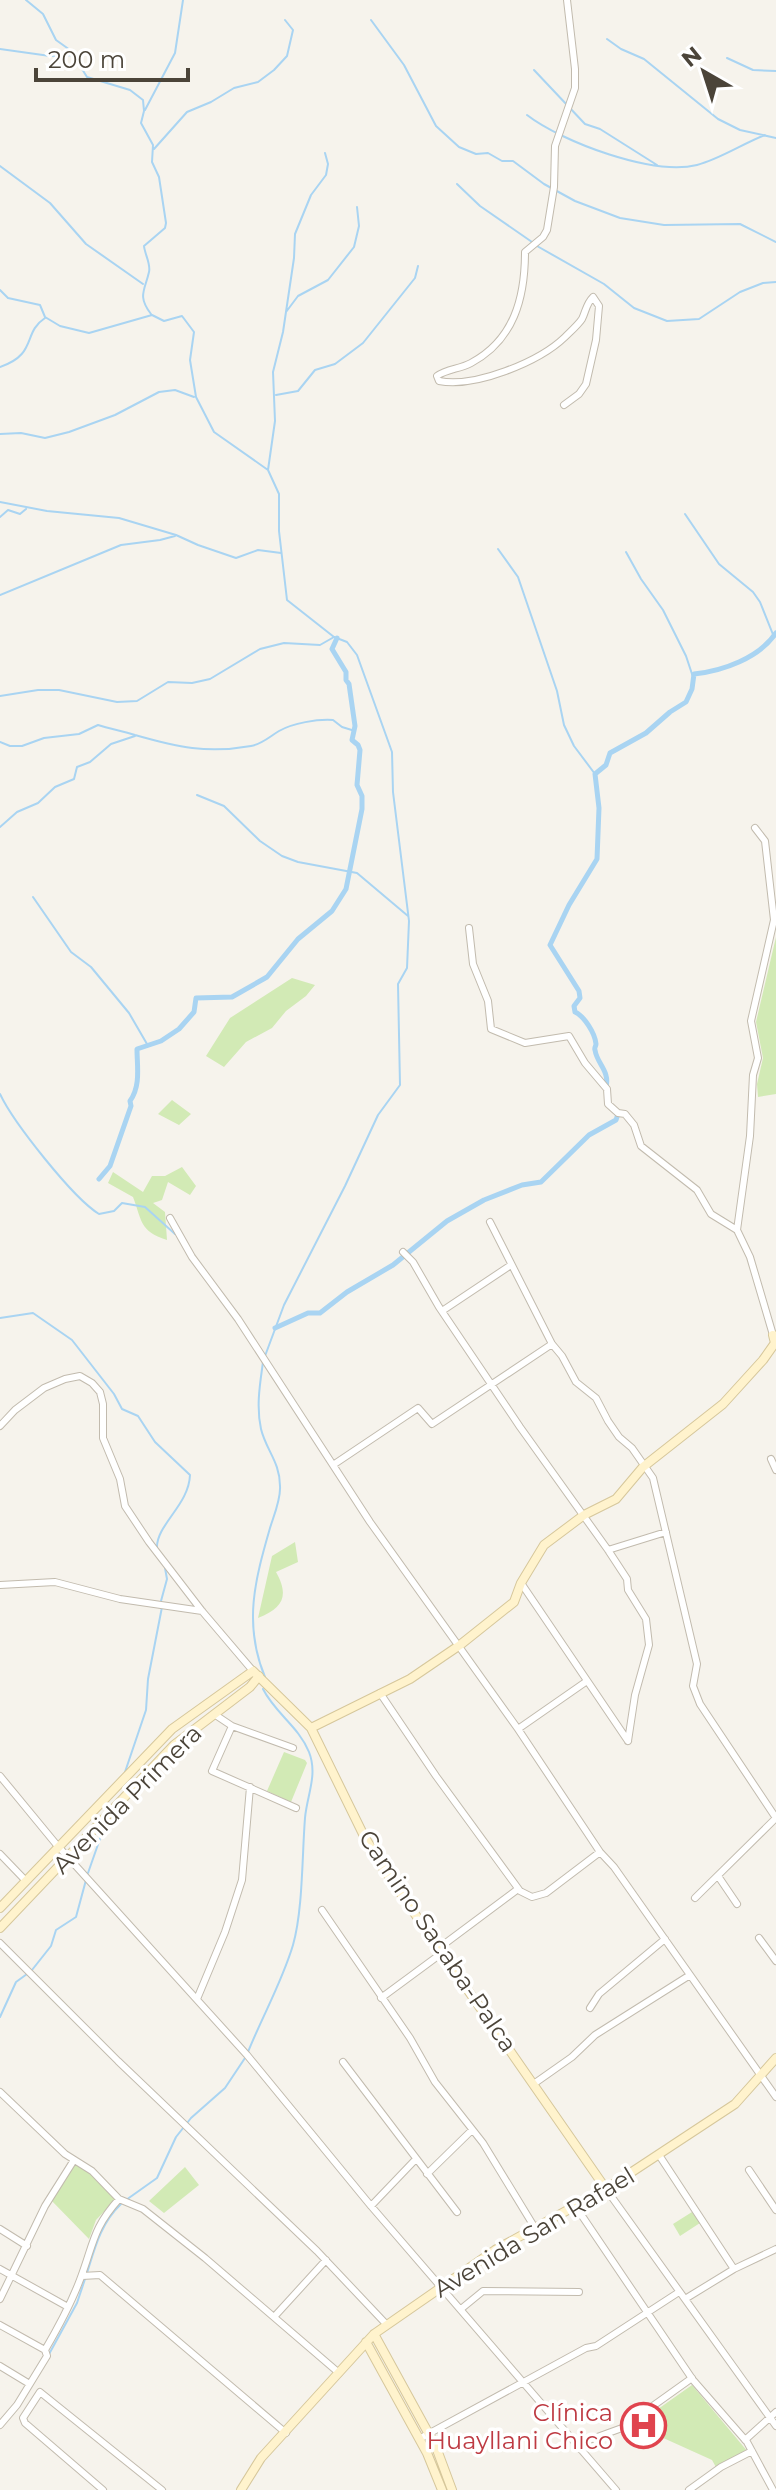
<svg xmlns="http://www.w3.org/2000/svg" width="776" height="2490" font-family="Montserrat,sans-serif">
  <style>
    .green { fill: #d2eab5 }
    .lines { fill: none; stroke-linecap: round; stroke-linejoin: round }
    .stream { stroke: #a9d4f2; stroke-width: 2 }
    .canal { stroke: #a9d4f2; stroke-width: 5 }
    .street-casing { stroke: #c2bbae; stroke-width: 8 }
    .secondary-casing { stroke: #d6c79b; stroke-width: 10 }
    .street { stroke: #fff; stroke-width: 6 }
    .secondary { stroke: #fff3cd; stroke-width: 8 }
    .labels { text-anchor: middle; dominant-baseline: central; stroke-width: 7; stroke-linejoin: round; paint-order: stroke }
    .street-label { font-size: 24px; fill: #4b4439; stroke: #fff }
    .health-label { font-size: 24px; fill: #be3a42; stroke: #fff; text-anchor: end }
  </style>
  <rect width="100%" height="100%" fill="#f6f3ec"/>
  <path class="green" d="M776 937V1094L758 1097 757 1084 763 1058 756 1022Z
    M292 978 315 985 306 996 286 1011 272 1028 246 1042 224 1067 206 1056 230 1018Z
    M172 1100 191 1114 179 1125 158 1114Z
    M182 1167 196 1186 190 1195 168 1182 162 1200 153 1203 165 1212 167 1240C139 1231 142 1220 133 1197L108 1183 113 1172 143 1192 152 1176H165Z
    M295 1542 298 1562 276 1572C289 1595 284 1608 258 1618L272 1556Z
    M284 1752 305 1760 307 1763 291 1802 267 1791Z
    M75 2163 90 2173 116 2199 96 2220 89 2239 50 2199Z
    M185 2167 199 2185 164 2213 149 2201Z
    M692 2212 700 2223 680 2236 673 2224Z
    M692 2385 748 2452 717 2469 712 2460 650 2432 651 2414Z"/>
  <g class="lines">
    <path class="stream" d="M26 0 43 14 56 40 70 50 87 77 130 90 143 100 144 111 141 123 153 145 152 162 159 177 166 223 165 228 144 246C145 255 151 264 149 272 145 290 137 296 151 314
      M371 20 404 65 436 126 459 147 476 154 488 153 502 161H513L544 184 575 201 620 218 664 225 740 224 776 242
      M607 39 621 49 644 59 718 119 740 130 776 138
      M0 49 50 56 73 55
      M727 58 753 70 776 71
      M534 70 585 124 600 129 657 165
      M145 110 175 53 183 0
      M527 115C562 142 653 176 697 165 720 159 742 144 765 135
      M154 149 187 112 211 102 234 88 258 82 274 70 287 56 293 30 285 20
      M0 166 50 203 86 244 143 284
      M457 184 480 206 532 242
      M537 246 604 284 634 308 667 321 699 319 740 292 763 283 776 282
      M0 290 8 298 40 305 45 317 60 326 89 333 152 315 164 321 182 316 194 332 190 360 196 397 214 432 268 470 279 494V531L287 600 334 637 347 642 357 655 392 752 393 792 409 921 407 968 398 984 400 1085 378 1115 345 1186 284 1305 265 1356
      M286 312 298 296 328 280 354 247 359 226 357 207
      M0 367C38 354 22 333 45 318
      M276 395 298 391 315 370 335 364 363 343 415 278 418 266
      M0 434 21 433 45 438 69 432 115 415 159 392 175 390 194 397
      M268 470 275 421 273 372 283 332 294 258 295 234 311 195 326 175 328 164 325 153
      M0 502 47 511 119 518 176 535 198 545 236 558 258 550 281 553
      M685 514 719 564 753 592 760 602 774 637
      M0 517 8 510 20 514 26 509
      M498 549 518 577 557 691 564 725 574 746 595 774
      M626 552 641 579 663 610 686 656 693 677
      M0 595 121 545 160 540 175 536
      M0 696 38 690H59L117 702 137 701 168 682 192 683 210 679 260 649 284 643 320 645 334 637
      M0 742 10 746H22L44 738 79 734 98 725C110 729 123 731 135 735 177 747 207 754 251 746 262 744 269 737 279 731 293 723 317 719 333 720L342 727 355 731
      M197 795 224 806 260 841 282 856 298 862 357 873 408 916
      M0 827 17 812 38 803 55 787 74 779 77 767 90 762 111 744 135 736
      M33 897 71 952 91 967 129 1013 147 1044
      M0 1094C13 1122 73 1198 99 1214L114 1211 122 1203 145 1207 175 1234
      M0 1318 33 1313 72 1340 114 1394 122 1409 138 1416 155 1442 190 1475C189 1505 156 1525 157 1548
      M263 1362C260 1384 256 1406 261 1429 266 1450 280 1462 280 1486 281 1499 274 1515 270 1528 255 1580 243 1624 265 1677
      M161 1601 167 1579 165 1568
      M125 1772 146 1710 148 1679 162 1607
      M88 1873 102 1833
      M32 1970 51 1946 56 1930 76 1917 86 1880
      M0 2017 16 1982 27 1974
      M248 2052C262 2017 282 1982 293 1945 303 1910 302 1855 305 1818 307 1795 318 1775 309 1752 299 1727 275 1713 263 1689
      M126 2200 157 2178 176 2137 191 2118 225 2088 245 2058
      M87 2273C95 2247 101 2223 121 2204
      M48 2356 77 2303 85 2279"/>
    <path class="canal" d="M606 1087C610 1071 597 1064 595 1050 594 1048 596 1046 596 1044 595 1033 584 1016 575 1012L574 1006 580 998 579 991 550 945 569 905 597 859 599 808 595 774 606 765 610 753 646 733 670 712 686 702 692 689 694 674C723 671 759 658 776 633
      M99 1179 110 1166 131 1106 130 1101C141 1086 137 1066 137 1049L161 1041 179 1029 194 1012 196 998 232 997 267 977 298 939 332 911 346 889 362 809V796L357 785 360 750 358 745 352 740 355 726 349 684 346 680V672L332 649 337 638
      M275 1328 308 1313H320L347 1292 393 1265 447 1221 484 1200 522 1185 541 1182 589 1135 616 1120 618 1114"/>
    <defs>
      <path id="street" d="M564 405 579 394 586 384 596 340 599 306 593 297C586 304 586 311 582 319 578 325 570 332 565 337 539 362 475 388 439 381L437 376C447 369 460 369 471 363 514 340 525 298 525 252L543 237 547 230 554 187 555 146 575 88V69L567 0
        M469 928 473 964 488 1001 491 1029 525 1043 569 1036 585 1063 607 1089 608 1104 618 1113 625 1114 634 1125 641 1146 697 1190 711 1214 737 1230 750 1257 773 1335
        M170 1218 192 1257 238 1319 370 1522 518 1729 600 1852 614 1867 776 2097
        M490 1222 552 1344 562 1356 576 1382 596 1398 608 1421 619 1437 632 1448 653 1478 697 1664 693 1686 700 1704 776 1818 695 1898
        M737 1230 750 1136 753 1075 758 1058 751 1021 774 920 765 841 755 828
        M403 1252 413 1262 439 1307 520 1427 608 1550 627 1579 628 1590 646 1619 649 1645 635 1695 628 1741
        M442 1311 511 1265
        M0 1426 15 1410 44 1388 65 1379 80 1376 92 1383 100 1392 103 1404V1438L120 1479 125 1506 149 1542 202 1611 253 1671
        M771 1459 776 1470
        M333 1465 418 1408 432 1424 552 1344
        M608 1550 666 1532
        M521 1583 628 1741
        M0 1585 55 1582 120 1599 202 1611
        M380 1693 436 1776 520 1891 532 1897 546 1893 600 1852
        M214 1714 232 1726 293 1748
        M232 1726 212 1771 296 1808
        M518 1729 587 1681
        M0 1776 56 1844 247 2055 371 2206 616 2490
        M0 1854 26 1881
        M718 1876 737 1904
        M322 1910 410 2038 435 2082 483 2143 535 2228
        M759 1938 776 1961
        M0 1943 118 2061 317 2251 387 2325
        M439 1948 518 1889
        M381 1998 442 1953
        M197 1999 225 1932 242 1880 250 1787
        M590 2008 599 1994 665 1939
        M343 2062 457 2212
        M535 2083 572 2057 595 2035 690 1975
        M0 2092 65 2154 92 2171 119 2199 143 2209 205 2258 339 2373
        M659 2155 734 2269
        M749 2170 776 2210
        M427 2174 472 2130
        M606 2189 776 2426
        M371 2206 415 2160
        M576 2207 693 2380 747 2442 773 2490
        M0 2229 27 2246
        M0 2269 68 2307
        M82 2276 100 2275 286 2433
        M0 2299 45 2206 74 2160
        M685 2299 734 2269 776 2249
        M461 2309 483 2291 579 2292
        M274 2317 326 2260
        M0 2325 45 2350
        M0 2366 28 2383
        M0 2425 17 2405 47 2356 45 2350C59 2326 72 2302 81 2277 94 2242 93 2228 119 2199
        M419 2439 586 2348 596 2346 679 2292
        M745 2440 776 2412
        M580 2449 589 2440 622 2428 692 2378
        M103 2490 25 2423 23 2418 40 2392 162 2490
        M689 2490 721 2467 752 2451"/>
      <path id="secondary" d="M311 1728 410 1679 460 1645 514 1602 521 1583 544 1545 584 1515 616 1499 643 1467 723 1404 763 1360 775 1343 773 1335 776 1336
        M0 1908 172 1729 253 1671 311 1728 363 1834 383 1868 606 2189
        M0 1928 174 1745 250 1687 259 1676
        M374 2334 436 2447 452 2490
        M366 2342 427 2453 442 2490
        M241 2490 261 2458 374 2334 495 2250 606 2189 735 2104 776 2058"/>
    </defs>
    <use href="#street" class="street-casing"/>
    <use href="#secondary" class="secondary-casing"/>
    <use href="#street" class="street"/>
    <use href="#secondary" class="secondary"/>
  </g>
  <defs>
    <symbol id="hospital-ring" viewBox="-11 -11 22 22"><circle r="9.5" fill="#fff" stroke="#e0444e" stroke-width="1.5"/><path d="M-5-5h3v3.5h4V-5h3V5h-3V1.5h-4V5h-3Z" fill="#e0444e"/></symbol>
  </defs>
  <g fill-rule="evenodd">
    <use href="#hospital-ring" x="618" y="2400" width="51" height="51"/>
  </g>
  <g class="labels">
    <g class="street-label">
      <text transform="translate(127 1799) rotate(-45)">Avenida Primera</text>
      <text transform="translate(438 1941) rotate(56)">Camino Sacaba-Palca</text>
      <text transform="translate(534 2232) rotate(-31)">Avenida San Rafael</text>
    </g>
    <g class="health-label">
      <text x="613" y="2412">Clínica<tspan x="613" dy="28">Huayllani Chico</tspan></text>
    </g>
  </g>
  <g transform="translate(704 72) rotate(321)" stroke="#ffffff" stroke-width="6" paint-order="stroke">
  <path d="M0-6L14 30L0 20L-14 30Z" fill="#4b4439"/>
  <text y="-12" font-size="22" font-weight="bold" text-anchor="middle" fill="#4b4439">N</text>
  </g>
  <path d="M36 68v12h152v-12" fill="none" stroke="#4b4439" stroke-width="4"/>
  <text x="48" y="68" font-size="24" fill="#4b4439" stroke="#ffffff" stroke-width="6" paint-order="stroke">200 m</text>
</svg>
